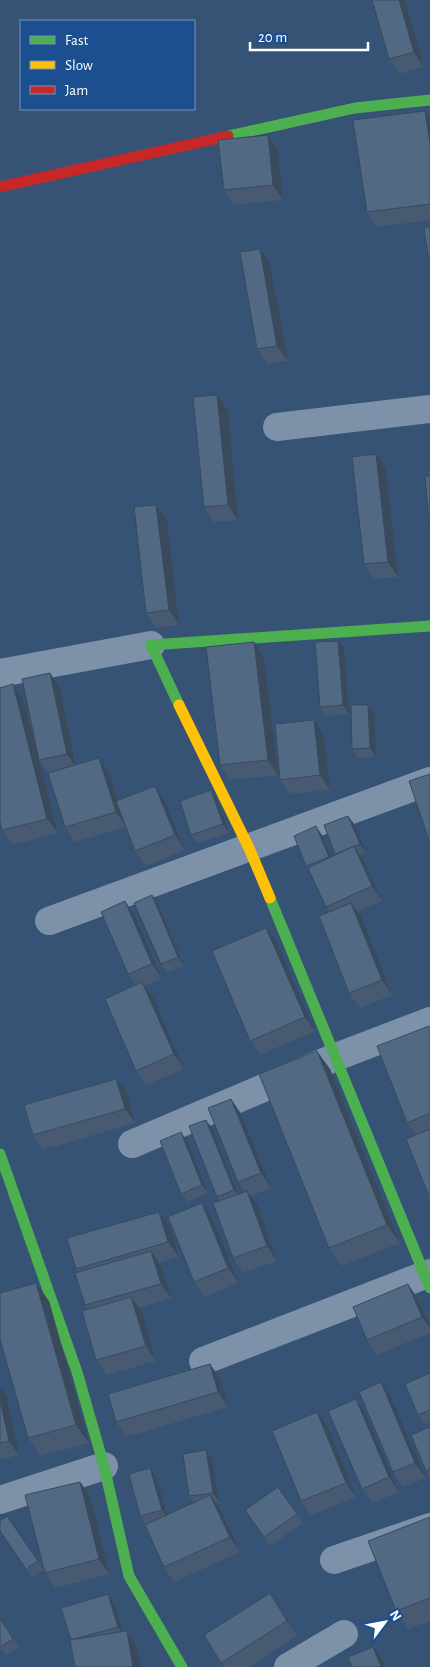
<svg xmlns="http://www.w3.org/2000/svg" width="430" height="1667" font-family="'Alegreya Sans',sans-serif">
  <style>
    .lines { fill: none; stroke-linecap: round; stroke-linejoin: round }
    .street { stroke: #7d92a8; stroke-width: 28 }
    .fast { stroke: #4caf50; stroke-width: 11 }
    .slow { stroke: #ffc107; stroke-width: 11 }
    .jam { stroke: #c62828; stroke-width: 11 }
    .wall { fill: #475a72 }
    .shaded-wall { fill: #394a5c }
    .building { fill: #526984; stroke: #394a5c }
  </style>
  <rect width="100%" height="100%" fill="#365274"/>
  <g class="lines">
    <path class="street" d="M277 427 430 409
      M0 673 151 645
      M49 921 430 781
      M132 1144 336 1057 430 1021
      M203 1361 430 1273
      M0 1500 104 1466
      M334 1560 430 1527
      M288 1667 344 1634"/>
    <path class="fast" d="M228 136 355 108 430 100
      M179 705 151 645 430 626
      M270 898 430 1288
      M0 1154 77 1372 104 1466 129 1576 182 1667"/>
    <path class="slow" d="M179 705 249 848 270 898"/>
    <path class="jam" d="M0 187 228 136"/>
  </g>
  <path class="wall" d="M405 0 424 67 399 74 389 59Z
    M430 118V220L377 227 367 212Z
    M278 150 283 200 234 205 224 190Z
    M260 249 270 264 288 361 267 364 257 349Z
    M217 395 228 410 238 520 214 522 204 507Z
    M386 469 398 577 374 579 364 564Z
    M156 505 167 519 179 625 157 628 146 613Z
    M254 642 264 657 278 775 230 780 220 765Z
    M344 649 349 714 326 716 320 707Z
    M50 673 60 688 77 764 109 772 118 800 165 801 185 850 146 866 135 851 126 827 75 842 65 827 49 774 39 760Z
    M13 684 23 699 58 833 13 845 2 830Z
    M374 713 376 757 358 758 352 749Z
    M324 735 330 790 290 794 280 780Z
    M211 790 217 799 229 833 197 843 191 835Z
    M355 825 366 853 360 855 364 861 382 901 357 912 362 918 392 995 360 1008 349 993 330 912 326 907 310 872 306 866 322 835 331 857 336 855 335 854Z
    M152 895 158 904 184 966 167 973 161 964Z
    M135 916 162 979 145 986 153 997 184 1069 146 1085 136 1071V985L128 974Z
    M277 942 315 1031 260 1055 250 1041Z
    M430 1028V1198L429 1196 416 1135 407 1123Z
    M330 1069 400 1243 342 1266 329 1248Z
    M127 1093 135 1123 43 1150 33 1135Z
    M231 1099 241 1114 271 1188 251 1196 258 1206 277 1261 243 1273 233 1258 220 1201 217 1197 212 1128 239 1194 245 1192 238 1182Z
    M187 1141 208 1193 187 1202 181 1194Z
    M202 1203 212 1218 239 1283 204 1297 194 1282Z
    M159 1212 170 1227 179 1257 159 1263 161 1266 171 1298 139 1308 142 1312 156 1361 107 1375 96 1360 88 1310 85 1305 78 1272 76 1269Z
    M418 1299 430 1326V1333L377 1355 367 1340Z
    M49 1301 89 1443 40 1456 28 1438Z
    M210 1364 220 1379 228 1407 126 1437 116 1422Z
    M430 1373V1422L424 1424 418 1415Z
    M0 1388 7 1397 19 1455 0 1460Z
    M391 1397 426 1478 403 1487 393 1472Z
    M366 1414 399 1492 372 1503 362 1489Z
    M328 1427 356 1497 311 1515 301 1501Z
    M430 1427V1476L426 1471Z
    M212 1459 219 1502H215L221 1510 240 1552 174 1582 164 1567 146 1524 140 1516 150 1468 156 1476 167 1515 194 1503 189 1496Z
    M80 1482 90 1496 109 1574 55 1588 45 1573Z
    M278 1487 303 1523 270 1546 245 1510Z
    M7 1516 44 1570 32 1578 0 1531Z
    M430 1517V1621L408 1629 396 1611Z
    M108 1594 114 1603 123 1632 127 1631 137 1646 141 1667H75L70 1640Z
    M280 1608 297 1635 249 1667H224L204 1635Z
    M0 1617 19 1647 6 1655 0 1647Z"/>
  <path class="shaded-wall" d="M399 0H405L424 67 414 52Z
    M425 111 430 118V143Z
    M268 135 278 150 283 200 273 185Z
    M260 249 270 264 288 361 277 346Z
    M217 395 228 410 238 520 228 505Z
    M376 454 386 469 398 577 388 562Z
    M156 505 167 519 179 625 169 610Z
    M338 641 344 649 349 714 343 705Z
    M254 642 264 657 278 775 268 760Z
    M50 673 60 688 77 769 67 754Z
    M13 684 23 699 58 833 47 819Z
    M368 705 374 713 376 757 370 748Z
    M314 720 324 735 330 790 320 775Z
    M99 758 109 772 126 827 116 812Z
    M155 786 165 801 185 850 175 835Z
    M211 790 217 799 229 833 223 824Z
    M348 816 355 825 366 853 360 844Z
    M316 826 322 835 335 866 329 857Z
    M354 846 364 861 382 901 372 886Z
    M152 895 158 904 184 966 178 957Z
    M125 901 135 916 162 979 152 964Z
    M351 903 362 918 392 995 382 980Z
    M266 928 277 942 315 1031 305 1017Z
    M142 982 153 997 184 1069 174 1054Z
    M317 1051 330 1069 400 1243 387 1225Z
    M116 1079 127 1093 135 1123 125 1109Z
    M231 1099 241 1114 271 1188 261 1173Z
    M206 1120 212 1128 240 1198 234 1190Z
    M181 1132 187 1141 208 1193 202 1185Z
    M247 1191 258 1206 277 1261 267 1246Z
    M202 1203 212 1218 239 1283 228 1268Z
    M159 1212 170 1227 179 1257 168 1242Z
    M151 1251 161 1266 171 1298 161 1284Z
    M36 1283 49 1301 89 1443 76 1425Z
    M408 1284 418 1299 430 1326V1328L422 1317Z
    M131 1297 142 1312 156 1361 146 1346Z
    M210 1364 220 1379 228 1407 218 1392Z
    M381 1382 391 1397 426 1478 415 1463Z
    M0 1388 7 1397 19 1455 9 1441 0 1400Z
    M356 1399 366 1414 399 1492 389 1477Z
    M317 1412 328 1427 356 1497 346 1483Z
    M206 1450 212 1459 219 1502 213 1493Z
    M150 1468 156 1476 168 1518 162 1510Z
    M80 1482 90 1496 109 1574 99 1559Z
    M210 1495 221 1510 240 1552 230 1537Z
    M270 1593 280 1608 297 1635 287 1621Z
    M108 1594 114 1603 124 1635 118 1627Z
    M127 1631 137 1646 141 1667H133Z
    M373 1647 384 1662 385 1667H381Z"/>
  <path class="building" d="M372 0H399L414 52 389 59Z
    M425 111 430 143V204L367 212 353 120Z
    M268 135 273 185 224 190 218 140Z
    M430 227V269L424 228Z
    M260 249 277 346 257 349 240 252Z
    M217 395 228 505 204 507 193 397Z
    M376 454 388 562 364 564 352 457Z
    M425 476H430V532Z
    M156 505 169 610 146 613 134 507Z
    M338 641 343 705 320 707 315 642Z
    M254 642 268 760 220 765 206 647Z
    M50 673 67 754 39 760 22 679Z
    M13 684 47 819 2 830 0 821V688Z
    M351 705H368L370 748 352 749Z
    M314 720 320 775 280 780 275 724Z
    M99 758 116 812 65 827 48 773Z
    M430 774V843L409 781Z
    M155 786 175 835 135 851 116 801Z
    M211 790 223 824 191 835 180 801Z
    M348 816 360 844 335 854 324 825Z
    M316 826 329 857 306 866 294 836Z
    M354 846 372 886 326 907 308 868Z
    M152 895 178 957 161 964 134 903Z
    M125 901 152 964 128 974 101 912Z
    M351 903 382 980 349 993 319 916Z
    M266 928 305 1017 250 1041 212 951Z
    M142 982 174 1054 136 1071 105 999Z
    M429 1026 430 1029V1113L407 1123 377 1046Z
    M317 1051 387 1225 329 1248 259 1074Z
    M116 1079 125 1109 33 1135 24 1105Z
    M231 1099 261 1173 238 1182 208 1108Z
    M206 1120 234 1190 217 1197 189 1126Z
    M430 1129V1195L429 1196 406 1139Z
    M181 1132 202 1185 181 1194 160 1141Z
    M247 1191 267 1246 233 1258 213 1203Z
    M202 1203 228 1268 194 1282 168 1217Z
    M159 1212 168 1242 76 1269 67 1238Z
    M151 1251 161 1284 85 1305 75 1273Z
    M36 1283 76 1425 28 1438 0 1339V1293Z
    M408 1284 422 1317 367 1340 353 1307Z
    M131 1297 146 1346 96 1360 82 1311Z
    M210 1364 218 1392 116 1422 108 1394Z
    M430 1373V1410L418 1415 405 1384Z
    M381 1382 415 1463 393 1472 359 1392Z
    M356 1399 389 1477 362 1489 328 1411Z
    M0 1400 9 1441 0 1443Z
    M317 1412 346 1483 301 1501 272 1431Z
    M430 1427V1469L426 1471 411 1435Z
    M206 1450 213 1493 189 1496 183 1454Z
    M150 1468 162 1510 140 1516 129 1474Z
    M80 1482 99 1559 45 1573 25 1495Z
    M278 1487 297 1514 264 1537 245 1510Z
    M210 1495 230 1537 164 1567 145 1525Z
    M7 1516 38 1561 26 1569 0 1531V1521Z
    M430 1517V1598L396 1611 368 1541Z
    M270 1593 287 1621 221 1663 204 1635Z
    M108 1594 118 1627 71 1640 61 1608Z
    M0 1618 13 1639 0 1647Z
    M127 1631 133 1667H75L70 1640Z
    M373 1647 381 1667H352L348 1657Z"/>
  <rect x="20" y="20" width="175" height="90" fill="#1b4f8f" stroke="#7695bc"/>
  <rect x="30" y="36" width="25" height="8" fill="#4caf50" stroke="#7695bc"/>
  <text x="65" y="45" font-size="15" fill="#ffffff">Fast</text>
  <rect x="30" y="61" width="25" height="8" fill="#ffc107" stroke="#7695bc"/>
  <text x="65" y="70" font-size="15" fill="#ffffff">Slow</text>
  <rect x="30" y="86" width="25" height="8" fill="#c62828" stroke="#7695bc"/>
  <text x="65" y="95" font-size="15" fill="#ffffff">Jam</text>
  <g transform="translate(385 1622) rotate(58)" stroke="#1b4f8f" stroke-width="4" paint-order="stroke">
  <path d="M0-4L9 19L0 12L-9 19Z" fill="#ffffff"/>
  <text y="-8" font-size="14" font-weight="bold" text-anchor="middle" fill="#ffffff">N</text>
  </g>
  <path d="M250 42v8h118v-8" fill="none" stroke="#ffffff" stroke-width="2.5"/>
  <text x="258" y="42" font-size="15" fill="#ffffff" stroke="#1b4f8f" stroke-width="4" paint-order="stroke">20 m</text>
</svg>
